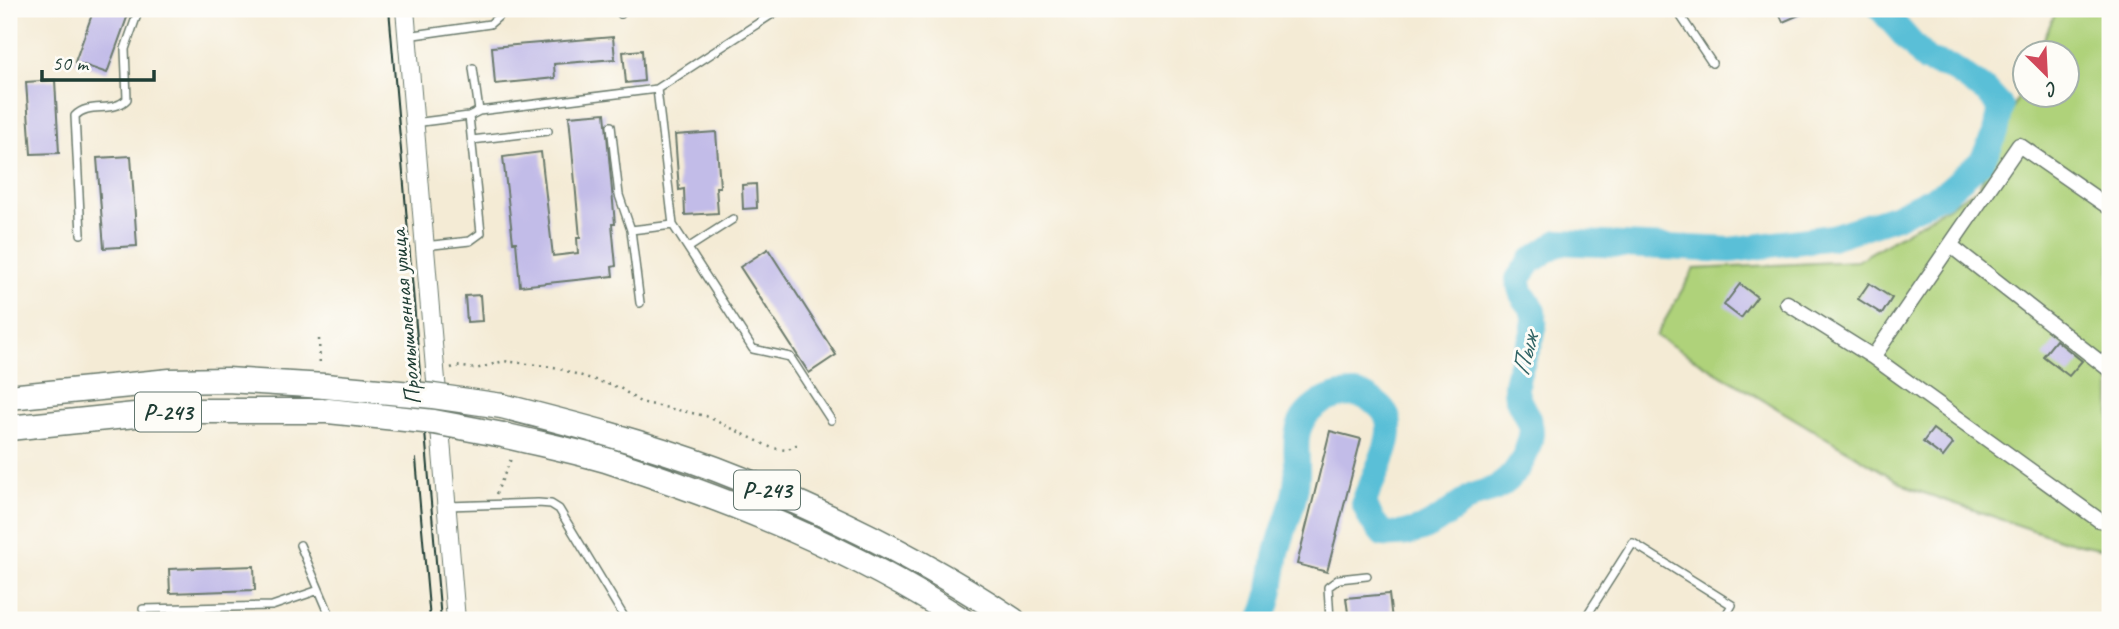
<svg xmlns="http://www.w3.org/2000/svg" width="2119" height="629" font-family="Caveat,sans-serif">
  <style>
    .green { fill: #afd27a; stroke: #678857; stroke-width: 2 }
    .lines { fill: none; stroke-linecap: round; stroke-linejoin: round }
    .river { stroke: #5abfd7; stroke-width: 26 }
    .building { fill: #c2bce8 }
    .service-casing { stroke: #6a7a6c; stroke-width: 10 }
    .minor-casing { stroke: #6a7a6c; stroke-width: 17 }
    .tertiary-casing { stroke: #6a7a6c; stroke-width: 20 }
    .trunk-casing { stroke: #6a7a6c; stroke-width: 27 }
    .path { stroke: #6a7a6c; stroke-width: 2.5; stroke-dasharray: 2 5; stroke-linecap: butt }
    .service { stroke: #fff; stroke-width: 7 }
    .minor { stroke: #fff; stroke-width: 14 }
    .tertiary { stroke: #fff; stroke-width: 18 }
    .trunk { stroke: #fff; stroke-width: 24 }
    .tram { stroke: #1f3d34; stroke-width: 2 }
    .trunk-bridge-casing { stroke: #6a7a6c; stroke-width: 27; stroke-linecap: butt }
    .trunk-bridge { stroke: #fff; stroke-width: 24 }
    .labels { text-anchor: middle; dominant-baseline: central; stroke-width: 6; stroke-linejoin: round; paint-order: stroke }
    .shield { fill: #fdfcf7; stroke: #62766e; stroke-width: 2 }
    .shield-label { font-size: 23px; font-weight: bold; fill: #1f3d34 }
    .street-label { font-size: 24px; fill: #1f3d34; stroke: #fdfcf7 }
    .water-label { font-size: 26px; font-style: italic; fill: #316465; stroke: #fdfcf7 }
  </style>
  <rect width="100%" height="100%" fill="#fdfcf7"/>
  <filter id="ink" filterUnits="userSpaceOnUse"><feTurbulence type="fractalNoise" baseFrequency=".0143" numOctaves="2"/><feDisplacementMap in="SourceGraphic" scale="14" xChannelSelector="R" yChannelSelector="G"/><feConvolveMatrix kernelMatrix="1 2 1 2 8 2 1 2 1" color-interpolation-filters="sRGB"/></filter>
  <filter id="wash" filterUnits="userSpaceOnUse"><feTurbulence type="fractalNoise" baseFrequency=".00686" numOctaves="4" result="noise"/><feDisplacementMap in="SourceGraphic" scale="28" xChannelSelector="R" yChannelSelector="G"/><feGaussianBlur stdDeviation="1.57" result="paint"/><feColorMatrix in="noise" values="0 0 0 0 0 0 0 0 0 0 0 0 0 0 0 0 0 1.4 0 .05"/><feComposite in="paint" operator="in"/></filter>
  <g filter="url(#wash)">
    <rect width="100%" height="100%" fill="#f4ebd5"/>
    <path class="green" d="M2057 9H2110V550L2065 541 1912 489 1656 336 1694 269 1857 261 1979 188 2024 83V94H2066V52H2038Z"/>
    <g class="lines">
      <path class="river" d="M1261 620C1272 599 1272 576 1277 553 1283 527 1296 502 1297 475 1298 454 1291 432 1307 414 1320 400 1336 394 1355 394 1365 395 1370 399 1378 405 1407 427 1371 476 1364 503L1371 519 1383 534C1427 537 1440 517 1473 496 1479 493 1487 492 1494 489 1514 480 1528 456 1531 434 1532 416 1516 405 1516 389 1516 362 1540 338 1533 312 1532 305 1525 300 1522 294 1520 289 1519 284 1518 279L1531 261 1559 242 1730 250 1832 237 1897 216 1946 192 1982 161 1996 132 2001 107 1988 93 1952 68 1927 61 1881 9"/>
    </g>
    <g id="blocks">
      <path class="building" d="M94 9H121L129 12 107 73 75 62Z
        M1777 9H1813L1783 22Z
        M613 37 615 59 554 64 555 78 495 84 492 47Z
        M642 50 644 81 626 83 623 52Z
        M55 80 59 153 31 154 26 82Z
        M605 113 615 224H612L616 266 612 267 613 276 520 286 516 242H513L503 157 541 152 553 256 578 253 577 238H580L569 116Z
        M716 132 720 187H716L718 213 685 215 684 189 679 190 675 135Z
        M131 156 137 246 104 248 97 158Z
        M756 184 757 208 743 209 742 185Z
        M768 249 836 355 809 373 740 267Z
        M1869 283 1892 298 1882 314 1858 299Z
        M1740 284 1757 297 1741 318 1724 305Z
        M480 295 482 321 467 322 465 296Z
        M2056 340 2082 361 2069 376 2043 356Z
        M1933 429 1953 444 1943 457 1923 442Z
        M1330 431 1361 439 1327 572 1297 564Z
        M254 566 255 590 170 593 169 569Z
        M1389 594 1392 620H1349L1346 598Z"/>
    </g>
  </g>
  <g filter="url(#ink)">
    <use href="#blocks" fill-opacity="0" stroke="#6a7a6c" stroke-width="2"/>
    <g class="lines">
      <defs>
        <path id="service" d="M620 9 621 14
          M1676 9 1712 63
          M407 36 490 24 507 9
          M473 68 479 111
          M657 89 780 9
          M414 123 469 116 479 111 657 89 673 225 753 349 790 357 831 420
          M611 126 619 195 631 230
          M472 140 548 131
          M81 234 75 116C89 101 113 114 127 99L125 49 139 9
          M424 246 470 241 481 233 469 116
          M688 248 733 219
          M640 303 631 230 673 225
          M447 506 538 503 551 504 559 509 626 620
          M300 545 332 620
          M143 609 272 606 319 590
          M1330 620 1328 587 1339 579 1367 576
          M1584 620 1633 543 1732 605 1723 620"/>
        <path id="minor" d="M1950 245 2110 370
          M1787 303 1873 357 2099 520 2110 522
          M1873 357 2019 145 2110 208"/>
        <path id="tertiary" d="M405 9 456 620"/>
        <path id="trunk" d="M9 397 170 381 227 380 325 386
          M502 406C573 424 646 443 716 469 820 509 921 558 1013 620
          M9 428 174 411H328
          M503 435C539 444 577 451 612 462 735 502 854 550 962 620"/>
      </defs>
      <use href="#service" class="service-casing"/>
      <use href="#minor" class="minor-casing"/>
      <use href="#tertiary" class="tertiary-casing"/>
      <use href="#trunk" class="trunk-casing"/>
      <path class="path" d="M319 339 320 367
        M451 368 456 366 476 369 504 361 554 367 620 388 640 402 706 416 772 448 786 450 800 443
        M496 494 511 459"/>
      <use href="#service" class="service"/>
      <use href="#minor" class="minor"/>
      <use href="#tertiary" class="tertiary"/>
      <use href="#trunk" class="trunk"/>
      <path class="tram" d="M389 9 441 620
        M416 459 430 620"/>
      <defs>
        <path id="trunk-bridge" d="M325 386 433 396 502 406
          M328 411 434 422 503 435"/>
      </defs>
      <use href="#trunk-bridge" class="trunk-bridge-casing"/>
      <use href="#trunk-bridge" class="trunk-bridge"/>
    </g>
  </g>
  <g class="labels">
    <g class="shield">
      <rect x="135" y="392.5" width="66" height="39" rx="5"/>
      <rect x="734" y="470.5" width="66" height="39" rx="5"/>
    </g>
    <g class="shield-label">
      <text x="168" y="412">Р-243</text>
      <text x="767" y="490">Р-243</text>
    </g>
    <g class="street-label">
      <text transform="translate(405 317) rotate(-95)">Промышленная улица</text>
    </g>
    <g class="water-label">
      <text transform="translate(1525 354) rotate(-76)">Пыж</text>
    </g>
  </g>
  <rect width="2119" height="629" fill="none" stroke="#fdfcf7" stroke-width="35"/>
  <g transform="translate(2046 74) rotate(156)"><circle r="33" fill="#fdfcf7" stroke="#a4b0a9" stroke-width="2"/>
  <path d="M0-5L12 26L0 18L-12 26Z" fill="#d1495b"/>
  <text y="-10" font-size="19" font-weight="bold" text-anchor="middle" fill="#1f3d34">С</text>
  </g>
  <path d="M42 70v10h112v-10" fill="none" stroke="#1f3d34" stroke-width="3.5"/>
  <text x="52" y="70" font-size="21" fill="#1f3d34" stroke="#fdfcf7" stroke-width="5" paint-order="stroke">50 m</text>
</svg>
